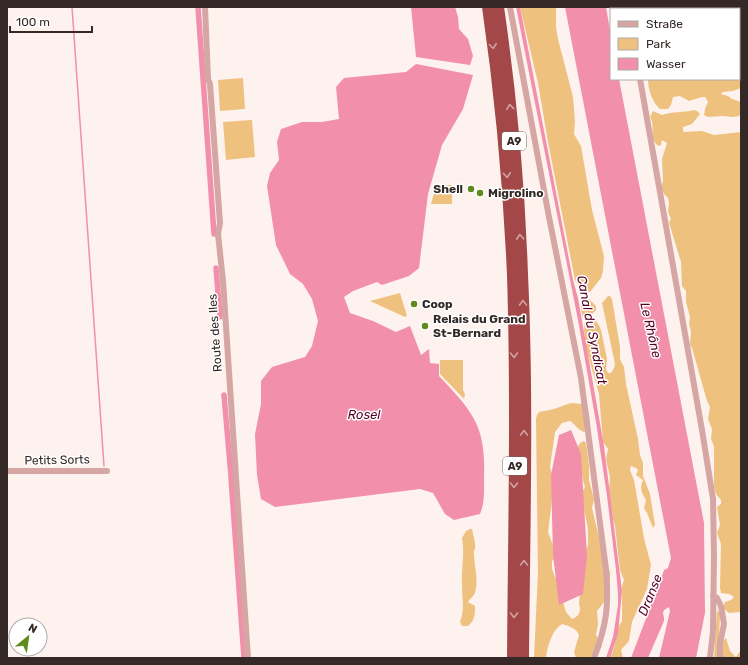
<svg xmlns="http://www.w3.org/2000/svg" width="748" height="665" font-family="Rubik,sans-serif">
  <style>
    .green { fill: #efc17f }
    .water { fill: #f28faa }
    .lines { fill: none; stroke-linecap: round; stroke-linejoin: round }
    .stream { stroke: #f28faa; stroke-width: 1.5 }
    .canal { stroke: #f28faa; stroke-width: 5.5 }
    .street { stroke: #d5a6a4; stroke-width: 6 }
    .highway { stroke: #a34748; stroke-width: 12 }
    .oneway { stroke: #d1a3a4 }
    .poi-dot { fill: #5f8b1c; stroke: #fff; stroke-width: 1.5 }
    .labels { text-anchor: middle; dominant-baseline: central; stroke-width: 3; stroke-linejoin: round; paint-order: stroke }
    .shield { fill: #fff; stroke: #716967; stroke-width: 1 }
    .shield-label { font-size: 11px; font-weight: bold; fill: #342926 }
    .poi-label { font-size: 12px; font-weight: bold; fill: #342926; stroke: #fff; text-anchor: start }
    .street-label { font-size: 12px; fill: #342926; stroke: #fff }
    .water-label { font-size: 13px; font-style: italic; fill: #580026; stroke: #fff }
  </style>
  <rect width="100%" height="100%" fill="#fef2ee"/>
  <path class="green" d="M520 7H556V27L558 39 573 97 575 121 574 134 581 146 592 210 604 256 603 271 601 278 590 292C582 290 579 287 575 280L548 142 538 83Z
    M701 7H741V47L739 45V9H699Z
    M741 53V88L733 91 723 92 721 94 724 95 728 96 732 99 741 102V112L739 116 733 117 722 116 708 117 704 115 705 109 708 102 705 97H702L689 101 680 96 673 97 671 105 668 109H660C652 102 648 90 648 79H739V54Z
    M243 78 245 109 220 111 218 80Z
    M694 110 697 111 700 114 692 124 683 127V131L684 132 702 131 714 135 741 132V612L729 613 723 608 725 602 731 600 734 597 729 594 721 593 720 588 721 544 717 533 720 525 717 507 721 504V500L716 494 714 487V446L711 439 712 429 708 419 710 407 707 401 692 348 690 345 691 332 689 324 690 317 686 302V291L682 286 681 262 670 226 669 222 671 219 668 212 669 203 668 198 664 194 661 187 663 181 662 159 667 143 662 140 661 145 659 146C648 140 656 126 650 117L653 111 662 115C673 111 683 113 694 110Z
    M252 120 255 157 226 160 223 122Z
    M452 185V204H431L436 186Z
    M400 293 407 316 405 317 370 301Z
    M608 296H610L612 299 620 347V359L624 367 626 384 638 439 640 455 643 463V476L650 494 655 525 653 528 647 513 644 508 646 500C642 493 639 489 643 480L636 475 638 470 636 468 631 466 630 470 634 480 644 538 651 565 647 589 632 622 629 641 621 650 623 658H610L613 651 619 626 622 621V586L624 580 620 570 615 526 613 519 609 491 610 477 606 459 608 449 603 442 599 394 586 348 584 330 585 321 582 315 581 306 586 299H589L596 306V310L592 314V317L599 325 601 330 607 359 606 369 608 373H611L614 368 615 364 602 303Z
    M440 360H463V390L465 394 464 399 440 374Z
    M571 403 582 404 588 408 590 422 586 431 584 432C578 430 575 424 570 421L562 423 555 432 550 467 552 474 553 492 548 532C551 540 553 547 557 555L552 561V569L557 582 566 612 572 619C580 616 581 611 579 603L583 560 588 545V529L581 494 585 487 583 480 577 448 580 443 584 441 586 443 589 465V480L594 499 592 508 601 546 610 572V579L604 602 597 611 598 624 596 635 602 644 601 648 589 658H576L574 652 579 635C576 628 569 626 562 624 552 630 547 647 546 658H534L538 572 536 419 537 415 539 412 554 409Z
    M470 529H472C473 534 476 545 475 548 474 554 473 548 474 554 474 567 479 579 475 592 474 597 470 598 468 602L475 606C475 615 475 620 468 626H462L460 622C465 609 462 599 462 585 461 569 465 554 462 538L466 531Z
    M717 610 720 614 718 658H714Z
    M726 638 730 651 736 657 741 650V658H721L722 642Z"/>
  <path class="water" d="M411 7H455L458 17 459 29 468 39 473 56 470 65 416 57Z
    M516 7H520L573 280 578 298 604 446 622 591 618 634 610 658H606L613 637 618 605V594L616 570 607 496 596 422 578 320Z
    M565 7H606L611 36V79H619L704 523 705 613 696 658H659L670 611 669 607 664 610 663 613 664 618V621L648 658H631L661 579 664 570 668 568 671 558Z
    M416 64 473 75 463 109 442 145 428 194 419 268 409 276 382 285 377 282 353 291 344 297 350 313 373 321 396 332 410 326 421 355 429 349 430 363 439 364V376C473 412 486 426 484 477 484 490 485 502 480 514L454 520 445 514 433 493 420 489 275 507 261 499 257 475 255 434 261 404V381L272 367 305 357 312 346 318 321 312 299 303 284 290 274 276 245 267 186 270 173 279 160 277 142 281 129 302 122H322L339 119 336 87 344 78 406 72Z
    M571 430 581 454 587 556 583 594 559 605 553 555 551 475 559 435Z"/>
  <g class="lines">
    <path class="stream" d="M72 7 104 466"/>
    <path class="canal" d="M198 7 214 234
      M216 268 220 317
      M224 395 231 476
      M231 478 244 658"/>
    <path class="street" d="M205 7 208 79 210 84 220 223 218 234 223 281 248 658
      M510 7 549 217 581 378 606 569C609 605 607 624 594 658
      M628 7 629 9
      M640 79 702 430 713 499 714 556 713 631 710 658
      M7 471H107
      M713 596 717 598 721 606 724 624 720 644V658"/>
    <path class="highway" d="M488 7C501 96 509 185 513 275 517 402 514 530 513 658
      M498 7C511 96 519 185 522 275 528 402 524 530 523 658"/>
  </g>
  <defs><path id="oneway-chevron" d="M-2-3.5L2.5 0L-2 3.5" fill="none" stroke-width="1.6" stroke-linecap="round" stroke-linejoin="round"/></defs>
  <g class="oneway">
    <use href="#oneway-chevron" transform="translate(493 46) rotate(82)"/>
    <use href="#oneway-chevron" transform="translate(510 107) rotate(-96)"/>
    <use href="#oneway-chevron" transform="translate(507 175) rotate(86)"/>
    <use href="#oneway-chevron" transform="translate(520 237) rotate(-93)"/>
    <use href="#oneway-chevron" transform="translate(523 303) rotate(-91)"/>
    <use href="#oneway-chevron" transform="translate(514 355) rotate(89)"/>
    <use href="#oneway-chevron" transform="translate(524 433) rotate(-90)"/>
    <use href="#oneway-chevron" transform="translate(514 485) rotate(90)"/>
    <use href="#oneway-chevron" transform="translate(524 563) rotate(-90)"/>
    <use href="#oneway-chevron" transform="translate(514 615) rotate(90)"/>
  </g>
  <g class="poi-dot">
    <circle cx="471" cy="189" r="4"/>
    <circle cx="480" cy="193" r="4"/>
    <circle cx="414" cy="304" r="4"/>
    <circle cx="425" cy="326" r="4"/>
  </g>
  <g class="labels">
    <g class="shield">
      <rect x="502" y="132" width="24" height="18" rx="3"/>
      <rect x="503" y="457" width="24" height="18" rx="3"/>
    </g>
    <g class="shield-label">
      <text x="514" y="141">A9</text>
      <text x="515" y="466">A9</text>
    </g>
    <g class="poi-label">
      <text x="463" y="189" text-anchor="end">Shell</text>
      <text x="488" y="193">Migrolino</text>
      <text x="422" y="304">Coop</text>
      <text x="433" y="319">Relais du Grand<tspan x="433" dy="14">St-Bernard</tspan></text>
    </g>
    <g class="street-label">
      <text transform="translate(215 333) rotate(-94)">Route des Iles</text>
      <text transform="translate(57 460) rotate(-1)">Petits Sorts</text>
    </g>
    <g class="water-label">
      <text transform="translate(592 330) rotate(79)">Canal du Syndicat</text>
      <text transform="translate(651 330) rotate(77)">Le Rhône</text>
      <text x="364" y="414">Rosel</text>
      <text transform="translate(650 595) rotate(-68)">Dranse</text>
    </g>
  </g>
  <rect width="748" height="665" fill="none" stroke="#342926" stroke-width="16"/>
  <rect x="610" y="8" width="130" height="72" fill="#ffffff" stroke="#aea9a8"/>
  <rect x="618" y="21" width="20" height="6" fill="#d5a6a4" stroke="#aea9a8"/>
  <text x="646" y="28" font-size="12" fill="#342926">Straße</text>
  <rect x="618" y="38" width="20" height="12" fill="#efc17f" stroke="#aea9a8"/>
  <text x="646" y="48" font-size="12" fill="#342926">Park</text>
  <rect x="618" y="58" width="20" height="12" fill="#f28faa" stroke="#aea9a8"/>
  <text x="646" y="68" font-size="12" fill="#342926">Wasser</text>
  <g transform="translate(28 637) rotate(29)"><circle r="19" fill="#ffffff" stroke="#aea9a8"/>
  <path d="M0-3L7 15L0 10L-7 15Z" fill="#5f8b1c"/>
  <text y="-6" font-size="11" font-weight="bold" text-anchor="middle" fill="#342926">N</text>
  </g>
  <path d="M10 26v6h82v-6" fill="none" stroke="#342926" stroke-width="2"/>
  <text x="16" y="26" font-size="12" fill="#342926" stroke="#ffffff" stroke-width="3" paint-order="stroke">100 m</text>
</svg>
